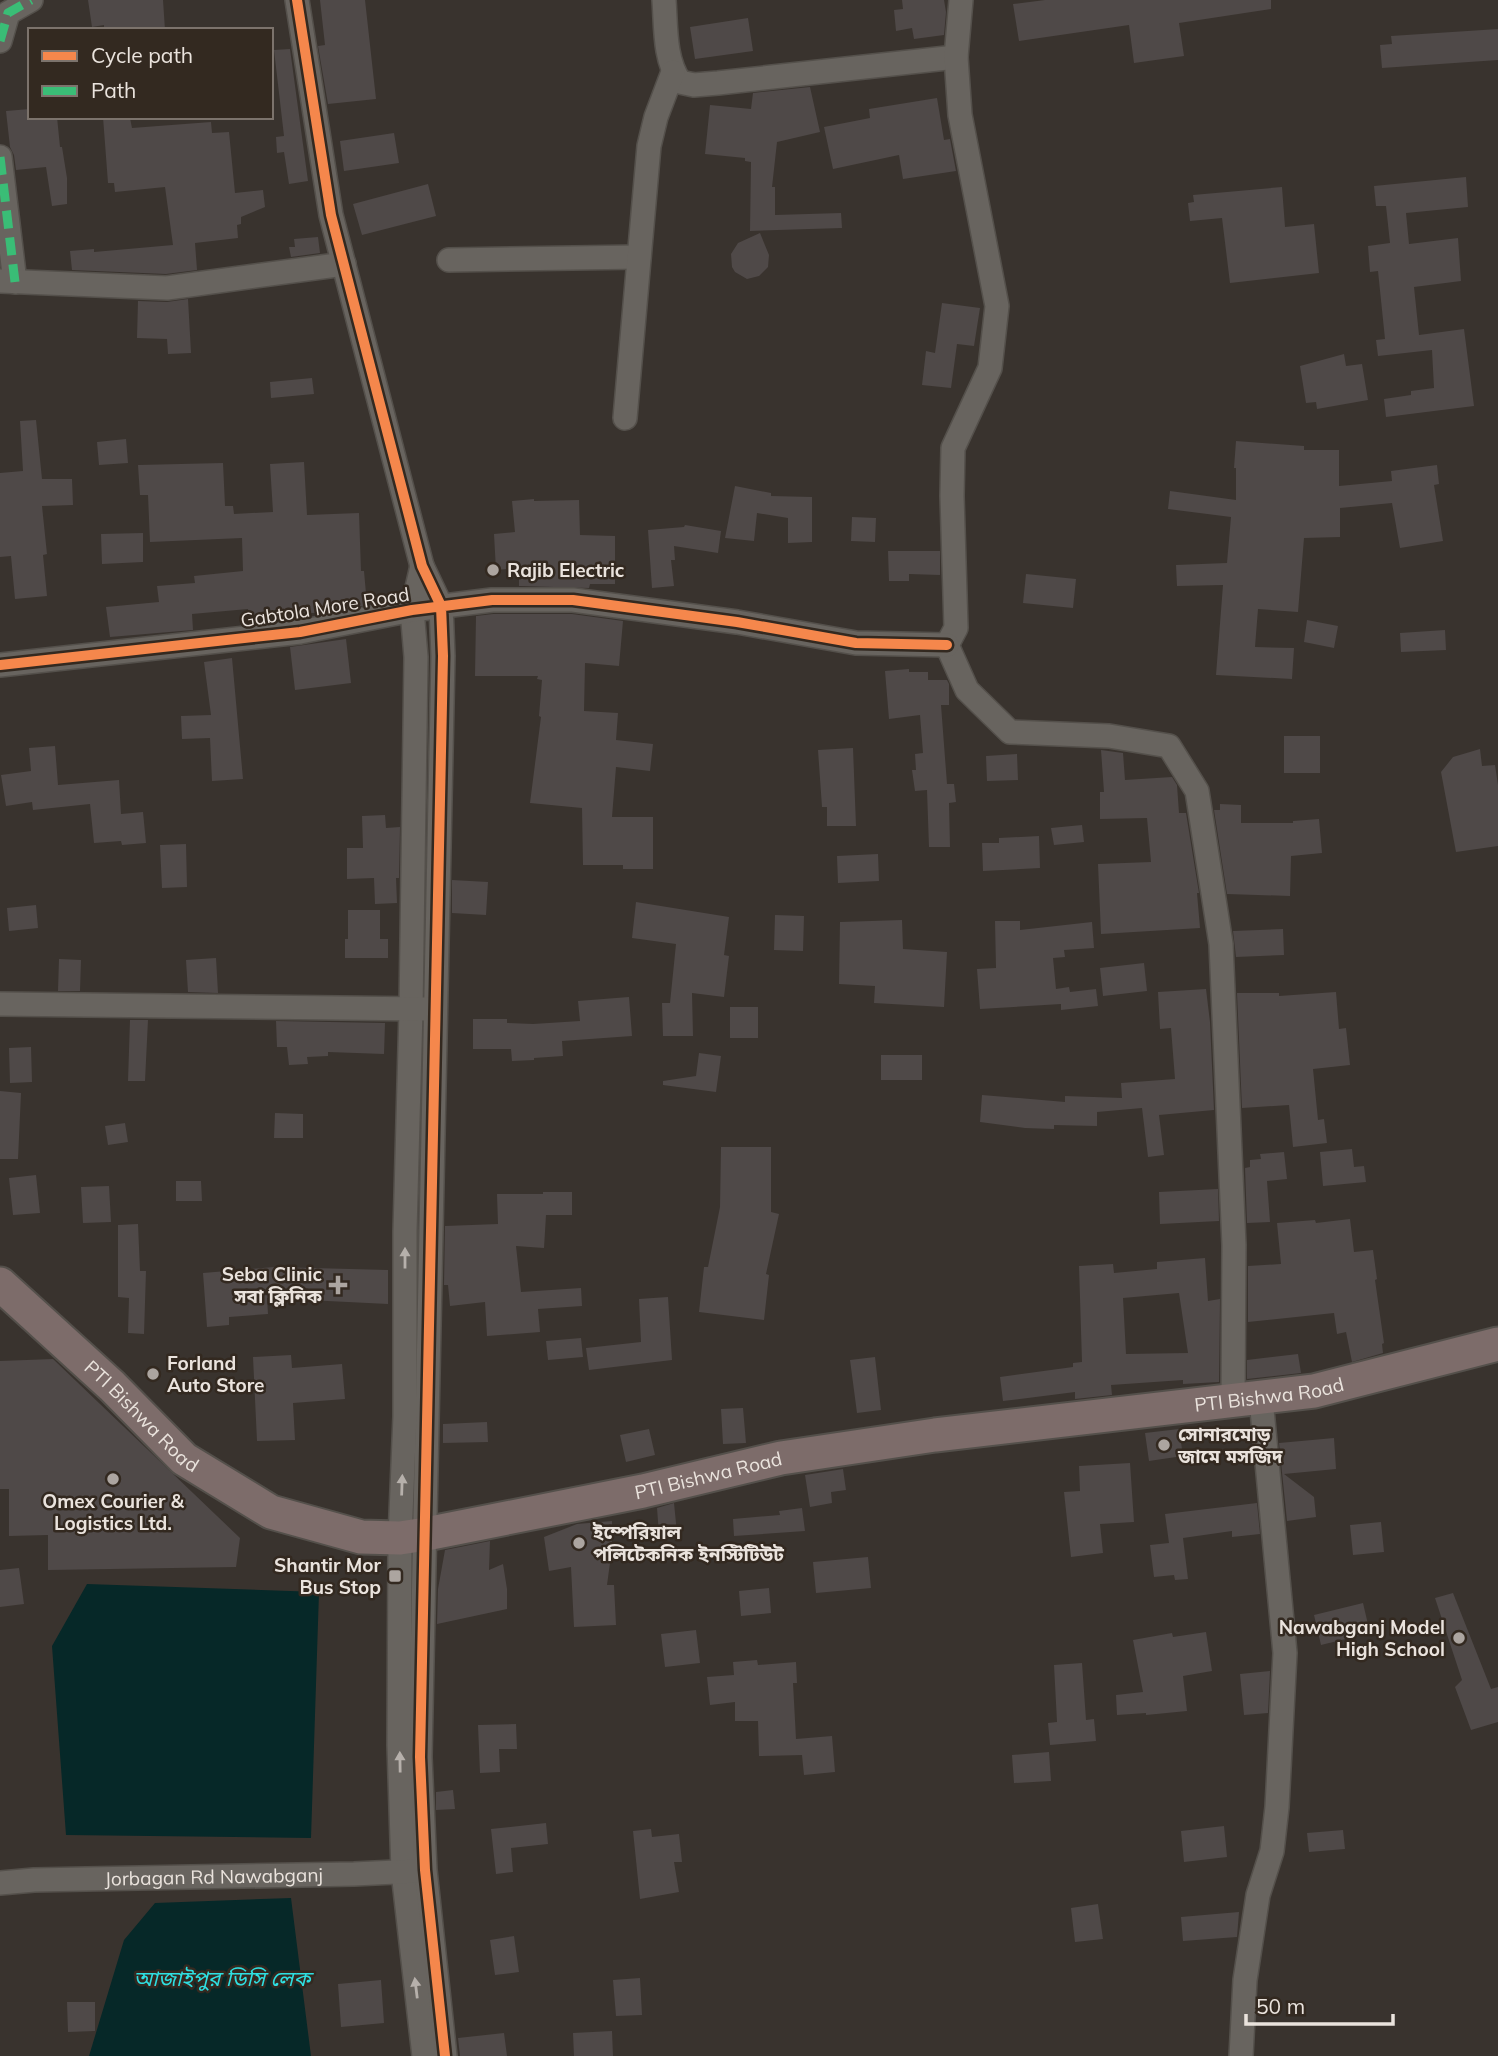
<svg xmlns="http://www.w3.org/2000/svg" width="1498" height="2056" font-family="Mulish,'Noto Sans Bengali',sans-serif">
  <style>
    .water { fill: #062828 }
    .building { fill: #4f4948; fill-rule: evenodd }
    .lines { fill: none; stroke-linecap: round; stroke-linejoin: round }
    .minor-casing { stroke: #54504b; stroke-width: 26 }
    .highway-casing { stroke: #54504b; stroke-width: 37 }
    .minor { stroke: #68645f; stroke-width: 23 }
    .highway { stroke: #7d6c6a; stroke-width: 33 }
    .quiet { stroke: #3abd76; stroke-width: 9; stroke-dasharray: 18 9; stroke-linecap: butt }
    .cycleway-casing { stroke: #332920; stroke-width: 15 }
    .cycleway { stroke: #f5874c; stroke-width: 10 }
    .oneway { fill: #b6b0ab }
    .poi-dot { fill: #aca5a0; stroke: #332920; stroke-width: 2.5 }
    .labels { text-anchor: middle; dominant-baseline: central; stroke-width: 5; stroke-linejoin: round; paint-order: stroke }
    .poi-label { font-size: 19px; font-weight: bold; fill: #eae3dd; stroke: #332920; text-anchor: start }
    .street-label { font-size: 19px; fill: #eae3dd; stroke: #332920 }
    .water-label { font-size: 21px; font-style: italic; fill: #2ee0e2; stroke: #332920 }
  </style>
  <rect width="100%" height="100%" fill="#39332e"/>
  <path class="water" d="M87 1584 319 1592 311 1838 66 1835 52 1646Z
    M291 1898 311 2056H89L124 1940 155 1903Z"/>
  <path class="building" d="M88 0H163L165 30H104V25L92 27Z
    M320 0H365L376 99 328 104 318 46 325 45Z
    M902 0H944L946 12 944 35 914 39 912 28 896 31 894 10 903 9Z
    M1045 0H1271V9L1179 23 1184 56 1134 63 1129 25 1019 41 1013 4Z
    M748 18 753 51 695 59 690 27Z
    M1498 29V60L1382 68 1380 45 1392 44 1391 36Z
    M290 49 308 181 289 184 284 152 277 153 276 137 284 136 274 50Z
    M810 87 820 132 777 142 772 187H775V215L841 213 842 228 750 231 751 162 745 161V158L705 154 710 105 751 109 753 93Z
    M937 98 944 140 950 139 956 171 903 179 899 155 833 169 824 127 870 118 869 109Z
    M30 109V117H57L60 147H62L67 178V204L52 206 46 167 16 170 14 155 10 147 6 111Z
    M103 117 130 118 132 128 211 122 212 133 229 132 235 193 263 190 265 207 241 217V224L237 225 238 238 195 243 197 270 166 274 72 270 70 251 94 249V252L173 245 165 187 115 192 114 183H108Z
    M394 133 399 163 344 171 340 141Z
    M1466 177 1468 207 1406 213 1409 244 1458 238 1461 281 1414 287 1419 335 1464 329 1474 406 1386 417 1384 399 1411 395V391L1434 388 1432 350 1378 356 1376 340 1385 339 1378 271 1370 272 1368 246 1390 243 1386 206H1376L1374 186Z
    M428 184 436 216 362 235 353 204Z
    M1282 187 1285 227 1314 224 1319 273 1230 283 1222 218 1190 221 1188 203 1194 202 1193 195Z
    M760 233 769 255 768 267 759 276 747 279 735 272 732 267 731 254 738 243Z
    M318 237 320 253 291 257 289 247H295L294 239Z
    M188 299 191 353 168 354 167 339 137 338 138 301 167 302Z
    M942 303 980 308 974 346 957 344 951 388 922 385 926 351 935 353Z
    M1344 354 1346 366 1362 364 1368 400 1317 409 1316 402 1306 403 1300 366Z
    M312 378 314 394 271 398 270 382Z
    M36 420 42 479H72L73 505 42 506 47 554 43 555 47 596 15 599 11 556 0 557V473L23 471 20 421Z
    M126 439 128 463 99 465 97 442Z
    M1236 441 1304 446V450H1339V486L1392 481 1391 471 1437 465 1439 484 1434 485 1443 541 1400 548 1392 503 1340 508V537L1304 538 1298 612 1258 609 1255 647 1294 648 1292 679 1216 675 1223 585 1177 586 1176 565 1227 563 1231 517 1168 509 1170 491 1236 500V468H1234Z
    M304 462 307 515 359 513 361 571H364L367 605 331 612 294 614V612L249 617 248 609 192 614 193 630 110 637 106 607 159 602 157 586 195 583 194 576 243 571 242 538 150 542 148 495H140L138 465 223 463 225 506H233L234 514 273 512 270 464Z
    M735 486 771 493V496L812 497V542L788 543V518L757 513 754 541 725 538Z
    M534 499V501L579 500 580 535 615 536V584H590L589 588 519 586V568L496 570 494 534 515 532 512 501Z
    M852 517 876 518 875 542 851 541Z
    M685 525 721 531 718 553 674 546 675 560H671L674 586 652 588 648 530 684 527Z
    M143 533V562L102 564 101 534Z
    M888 551H940V575L909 574V581H889Z
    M1026 574 1076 579 1073 608 1023 603Z
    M493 614H572L623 621 619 666 585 663 584 711 618 713 616 740 653 744 650 771 616 767 612 817H653V869H623V865H583L582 808 530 803 541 717 539 716 542 680 537 679 538 676H475L476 616Z
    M1307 620 1338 626 1334 648 1304 642Z
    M1445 630 1446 650 1401 652 1400 633Z
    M346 639 351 683 295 690 290 647Z
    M232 658 243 779 212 781 210 738 182 739 181 716 211 715 204 662Z
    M909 669V672H928V680H947L949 684V705H941L947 784H954L956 802 949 803 950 847H929L927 790 915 791 912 770H916L915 754 923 753 920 715 889 719 885 671Z
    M1284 736H1320V773H1284Z
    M55 746 58 785 119 780 121 814 143 812 146 843 122 845 121 841 94 843 90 804 33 810 32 802 6 806 1 775 31 771 29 748Z
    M853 748 856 826H827V807H822L818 750Z
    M1480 749 1482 766 1495 765 1498 785V846L1456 852 1441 772 1453 757Z
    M1101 750 1123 753 1125 780 1172 777 1177 785 1179 813H1186L1199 893H1197L1200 928 1101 934 1098 864 1151 862 1147 818 1100 819V792H1104Z
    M1017 754 1018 780 987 781 986 756Z
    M1220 804 1241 805V823H1293V821L1319 819 1322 853 1291 856 1290 896 1227 894 1214 810H1220Z
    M385 815 386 828 400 827 399 878H396L397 903 375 904 374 878 347 879V848H363L362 816Z
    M1082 825 1084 842 1054 845 1051 828Z
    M1039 836 1040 868 983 871 982 843H999V838Z
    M186 844 187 887 162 888 160 845Z
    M878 854 879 881 838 883 837 856Z
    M452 880 488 882 486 915 452 913Z
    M636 902 729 917 724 955 729 956 724 997 692 993 693 1036H663L662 1003H670L676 944 632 938Z
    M36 905 38 928 9 931 7 908Z
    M348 910H380V939H388V958H345V939H348Z
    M775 915 804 916 803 951 774 950Z
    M902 920 903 949 947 952 944 1007 874 1003 875 986 839 984 840 922Z
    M995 921H1020V930L1092 922 1094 948 1064 950 1065 957 1053 958 1056 989 1069 987 1070 992 1096 989 1098 1006 1061 1010V1004L980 1009 977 969 996 968Z
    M1283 929 1284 955 1236 957 1233 931Z
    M216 958 218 993 188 992 186 960Z
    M59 959 81 960 80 991H58Z
    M1144 963 1147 991 1103 996 1100 968Z
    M1206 989 1210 1022 1214 1110 1159 1115 1164 1155 1148 1157 1142 1108 1097 1112V1126L1054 1125V1129L1025 1128 980 1122 982 1095 1065 1102V1096L1122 1098 1121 1083 1175 1079 1171 1028 1160 1029 1158 992Z
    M1336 992 1339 1029 1346 1028 1350 1065 1313 1069 1318 1120 1324 1119 1327 1143 1293 1147 1289 1105 1242 1108 1237 993H1279V996Z
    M629 997 632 1036 562 1041 563 1056 534 1058V1060L512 1061 511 1049H473V1019H507V1023L533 1024 580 1021 578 1001Z
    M730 1007H758V1038H730Z
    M130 1020H148L145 1081H128Z
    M276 1021 385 1023 384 1054 328 1052V1056L307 1057 308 1064 289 1065 287 1047H277Z
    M31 1047 32 1082 10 1083 9 1048Z
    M699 1053 721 1056 716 1092 663 1085V1081L696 1076Z
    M881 1055H922V1080H881Z
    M0 1091 21 1093 18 1159H0Z
    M275 1113 303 1114V1138H274Z
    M125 1123 128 1142 108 1145 105 1126Z
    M721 1147H771V1212L779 1214 766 1274 769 1275 764 1320 699 1312 704 1267H708L720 1207Z
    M1352 1149 1354 1167 1364 1166 1366 1182 1323 1186 1320 1152Z
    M1284 1152 1287 1179 1267 1181 1270 1222 1247 1223 1245 1168 1250 1167V1160L1261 1159 1260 1154Z
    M36 1175 40 1213 13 1215 9 1178Z
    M176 1181H201L202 1201H176Z
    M109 1186 111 1222 83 1223 81 1187Z
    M1218 1189 1219 1221 1160 1224 1159 1192Z
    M543 1192H572V1215H546L544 1248 516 1246 521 1292 581 1288 582 1306 538 1309 540 1332 487 1336 485 1302 450 1306 448 1285H444L445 1226 498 1224 497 1194H543Z
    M1350 1219 1354 1252 1373 1250 1377 1279 1375 1280 1384 1343 1382 1344 1383 1353 1352 1362 1346 1332 1337 1334 1334 1313 1248 1322V1266L1281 1264 1277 1223 1315 1220 1316 1223Z
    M138 1224 140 1271H146L144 1334 128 1333 129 1298 118 1297V1225Z
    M1205 1258 1208 1301 1220 1299 1219 1382 1183 1384V1380L1111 1385 1112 1395 1075 1399V1392L1003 1401 1000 1377 1073 1367V1363L1082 1362 1079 1266 1113 1264 1114 1273 1157 1269V1262ZM1179 1293 1188 1353 1126 1354 1123 1298Z
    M274 1267 388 1270V1304L267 1298 268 1314 229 1317V1325L207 1327 203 1273Z
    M668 1297 672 1360 589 1370 586 1348 641 1342 639 1299Z
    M581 1338 583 1357 548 1360 546 1341Z
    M1298 1354 1301 1373 1247 1379V1360Z
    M291 1355 292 1368 342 1364 345 1399 293 1403 295 1440 257 1441 253 1357Z
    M875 1357 881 1410 857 1413 850 1360Z
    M53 1359 240 1538 236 1567 48 1570V1535L9 1536V1489H0V1361Z
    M743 1408 746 1443 723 1444 721 1409Z
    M487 1422 488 1442 443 1443V1424Z
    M649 1429 655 1455 626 1462 620 1435Z
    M1179 1429 1183 1456 1149 1461 1145 1433Z
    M1334 1438 1336 1469 1284 1474 1314 1497 1316 1517 1287 1521 1279 1443Z
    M1130 1463 1134 1522 1100 1524 1103 1553 1071 1557 1064 1492 1080 1491 1079 1466Z
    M843 1469 846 1490 831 1492 832 1503 810 1507 805 1475Z
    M674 1503 677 1533 659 1534 657 1508Z
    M1257 1503 1260 1534 1232 1537V1531L1183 1538 1188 1579 1175 1580 1174 1575 1154 1577 1150 1545 1169 1543 1165 1514Z
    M802 1508 805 1531 734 1536 733 1519 780 1515 779 1511Z
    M612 1521V1548L607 1585H614L616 1625 574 1627 571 1567 549 1571 544 1537 577 1524Z
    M1381 1522 1384 1552 1353 1555 1350 1525Z
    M490 1541 489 1570 503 1564 507 1589V1609L437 1624 438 1589 445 1550Z
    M868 1557 871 1588 816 1593 813 1562Z
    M19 1568 24 1604 0 1607V1570Z
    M769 1588 771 1613 741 1616 739 1591Z
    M1453 1593 1491 1689 1498 1687V1722L1471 1730 1455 1687 1462 1680 1435 1598Z
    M1363 1603 1370 1633 1321 1645 1314 1615Z
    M696 1630 700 1663 665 1667 661 1634Z
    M1206 1632 1212 1671 1183 1676 1187 1711 1146 1715V1713L1117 1715 1116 1695 1143 1692 1133 1640 1172 1633 1173 1637Z
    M757 1660 758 1665 796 1662 797 1683H793L796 1739 832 1736 835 1772 804 1775 802 1755 759 1756 758 1721H735V1702L710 1705 707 1677 734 1675 733 1662Z
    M1082 1663 1086 1720 1094 1719 1096 1741 1050 1745 1048 1723 1057 1722 1054 1665Z
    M1270 1671 1268 1713 1244 1715 1240 1674Z
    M516 1724 517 1749H499L500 1772 480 1773 478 1725Z
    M1049 1752 1051 1781 1014 1783 1012 1755Z
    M453 1790 455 1809 436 1810V1792Z
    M546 1823 548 1844 511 1848 513 1872 496 1874 491 1829Z
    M1224 1826 1227 1857 1184 1862 1181 1831Z
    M651 1829 652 1837 679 1834 682 1862H674L679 1892 640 1899 633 1831Z
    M1343 1830 1345 1849 1309 1852 1307 1833Z
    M1098 1904 1103 1939 1075 1942 1071 1908Z
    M1239 1912 1237 1937 1183 1941 1181 1917Z
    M514 1936 519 1972 495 1975 490 1940Z
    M640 1978 642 2015 616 2016 613 1980Z
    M381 1980 384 2023 341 2027 338 1984Z
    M67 2002H95V2031L68 2032Z
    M612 2031 613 2056H574L573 2033Z
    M504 2033 507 2056H460L458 2038Z"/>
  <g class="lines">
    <defs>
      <g id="minor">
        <path d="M297 0 331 215 422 566 441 606 443 656 420 1757 425 1870 445 2056"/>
        <path d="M664 0C666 27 664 59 680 82L694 85 718 83 956 57"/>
        <path d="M0 41 8 13 31 0"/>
        <path d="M0 157 15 282"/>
        <path d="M449 260 639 257"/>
        <path d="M0 281 167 288 344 264"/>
        <path d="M625 418 649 146 656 117 673 72"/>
        <path d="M422 566 412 610 416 657 411 1010 405 1231V1416L400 1538 399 1745 403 1872 424 2056"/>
        <path d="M947 645 967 690 1010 732 1109 736 1169 746 1197 791 1221 944 1234 1245 1233 1402"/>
        <path d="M947 645 956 628 952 496 953 448 990 368 997 306 960 115 956 57 961 0"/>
        <path d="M0 665 300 632 412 610 492 600H573L737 622 856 643 947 645"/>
        <path d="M0 1004 426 1009"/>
        <path id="s1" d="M0 1883 34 1880 354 1874 417 1871"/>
        <path d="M1241 2056 1245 1980 1258 1895 1272 1851 1277 1807 1285 1653 1261 1399"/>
      </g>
      <g id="highway">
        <path id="s2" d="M0 1284 112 1386 184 1459 271 1512 361 1537 400 1538 426 1534 643 1491 781 1458 935 1435 1314 1391 1498 1344"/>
      </g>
    </defs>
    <use href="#minor" class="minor-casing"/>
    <use href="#highway" class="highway-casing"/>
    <use href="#minor" class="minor"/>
    <use href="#highway" class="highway"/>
    <path class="quiet" d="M0 41 8 13 31 0
      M0 157 15 282"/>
    <defs>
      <path id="cycleway" d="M297 0 331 215 422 566 441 606 443 656 420 1757 425 1870 445 2056
        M0 665 300 632 412 610 492 600H573L737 622 856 643 947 645"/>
    </defs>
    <use href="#cycleway" class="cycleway-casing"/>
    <use href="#cycleway" class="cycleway"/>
  </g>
  <defs><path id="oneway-solid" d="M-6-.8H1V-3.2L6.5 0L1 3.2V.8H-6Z" transform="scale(1.75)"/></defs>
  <g class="oneway">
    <use href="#oneway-solid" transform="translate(405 1258) rotate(-90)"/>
    <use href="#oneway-solid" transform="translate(402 1485) rotate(-88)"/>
    <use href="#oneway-solid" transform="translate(400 1762) rotate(-91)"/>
    <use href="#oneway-solid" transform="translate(416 1988) rotate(-97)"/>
  </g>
  <g class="poi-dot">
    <circle cx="493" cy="570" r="7"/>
    <path d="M334.5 1274.5h7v7h7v7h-7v7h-7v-7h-7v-7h7z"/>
    <circle cx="153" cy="1374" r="7"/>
    <circle cx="1164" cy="1445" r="7"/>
    <circle cx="113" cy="1479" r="7"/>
    <circle cx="579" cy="1543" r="7"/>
    <rect x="388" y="1569" width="14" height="14" rx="3.5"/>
    <circle cx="1459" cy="1638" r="7"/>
  </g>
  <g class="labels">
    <g class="poi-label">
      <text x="507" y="570">Rajib Electric</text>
      <text x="322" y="1274" text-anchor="end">Seba Clinic<tspan x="322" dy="22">সবা ক্লিনিক</tspan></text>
      <text x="167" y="1363">Forland<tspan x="167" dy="22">Auto Store</tspan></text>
      <text x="1178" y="1434">সোনারমোড়<tspan x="1178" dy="22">জামে মসজিদ</tspan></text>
      <text x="113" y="1501" text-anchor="middle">Omex Courier &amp;<tspan x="113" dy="22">Logistics Ltd.</tspan></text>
      <text x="593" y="1532">ইম্পেরিয়াল<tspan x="593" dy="22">পলিটেকনিক ইনস্টিটিউট</tspan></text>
      <text x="381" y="1565" text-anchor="end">Shantir Mor<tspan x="381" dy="22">Bus Stop</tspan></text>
      <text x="1445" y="1627" text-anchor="end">Nawabganj Model<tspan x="1445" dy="22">High School</tspan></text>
    </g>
    <g class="street-label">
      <text transform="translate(325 607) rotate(-9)">Gabtola More Road</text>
      <text stroke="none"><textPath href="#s2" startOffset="1370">PTI Bishwa Road</textPath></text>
      <text stroke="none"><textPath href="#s2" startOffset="194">PTI Bishwa Road</textPath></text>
      <text stroke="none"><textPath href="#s2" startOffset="803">PTI Bishwa Road</textPath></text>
      <text stroke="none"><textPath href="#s1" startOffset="214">Jorbagan Rd Nawabganj</textPath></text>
    </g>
    <g class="water-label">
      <text x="222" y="1978">আজাইপুর ডিসি লেক</text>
    </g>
  </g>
  <rect x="28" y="28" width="245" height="91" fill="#332920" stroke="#7c736c" stroke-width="2"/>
  <rect x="42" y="51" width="35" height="10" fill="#f5874c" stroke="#7c736c" stroke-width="2"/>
  <text x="91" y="63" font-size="21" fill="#eae3dd">Cycle path</text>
  <rect x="42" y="86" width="35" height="10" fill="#3abd76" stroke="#7c736c" stroke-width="2"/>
  <text x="91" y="98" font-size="21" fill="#eae3dd">Path</text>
  <path d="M1246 2014v10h147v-10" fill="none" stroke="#eae3dd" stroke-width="3.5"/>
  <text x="1256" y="2014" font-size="21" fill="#eae3dd" stroke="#332920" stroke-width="5" paint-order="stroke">50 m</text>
</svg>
